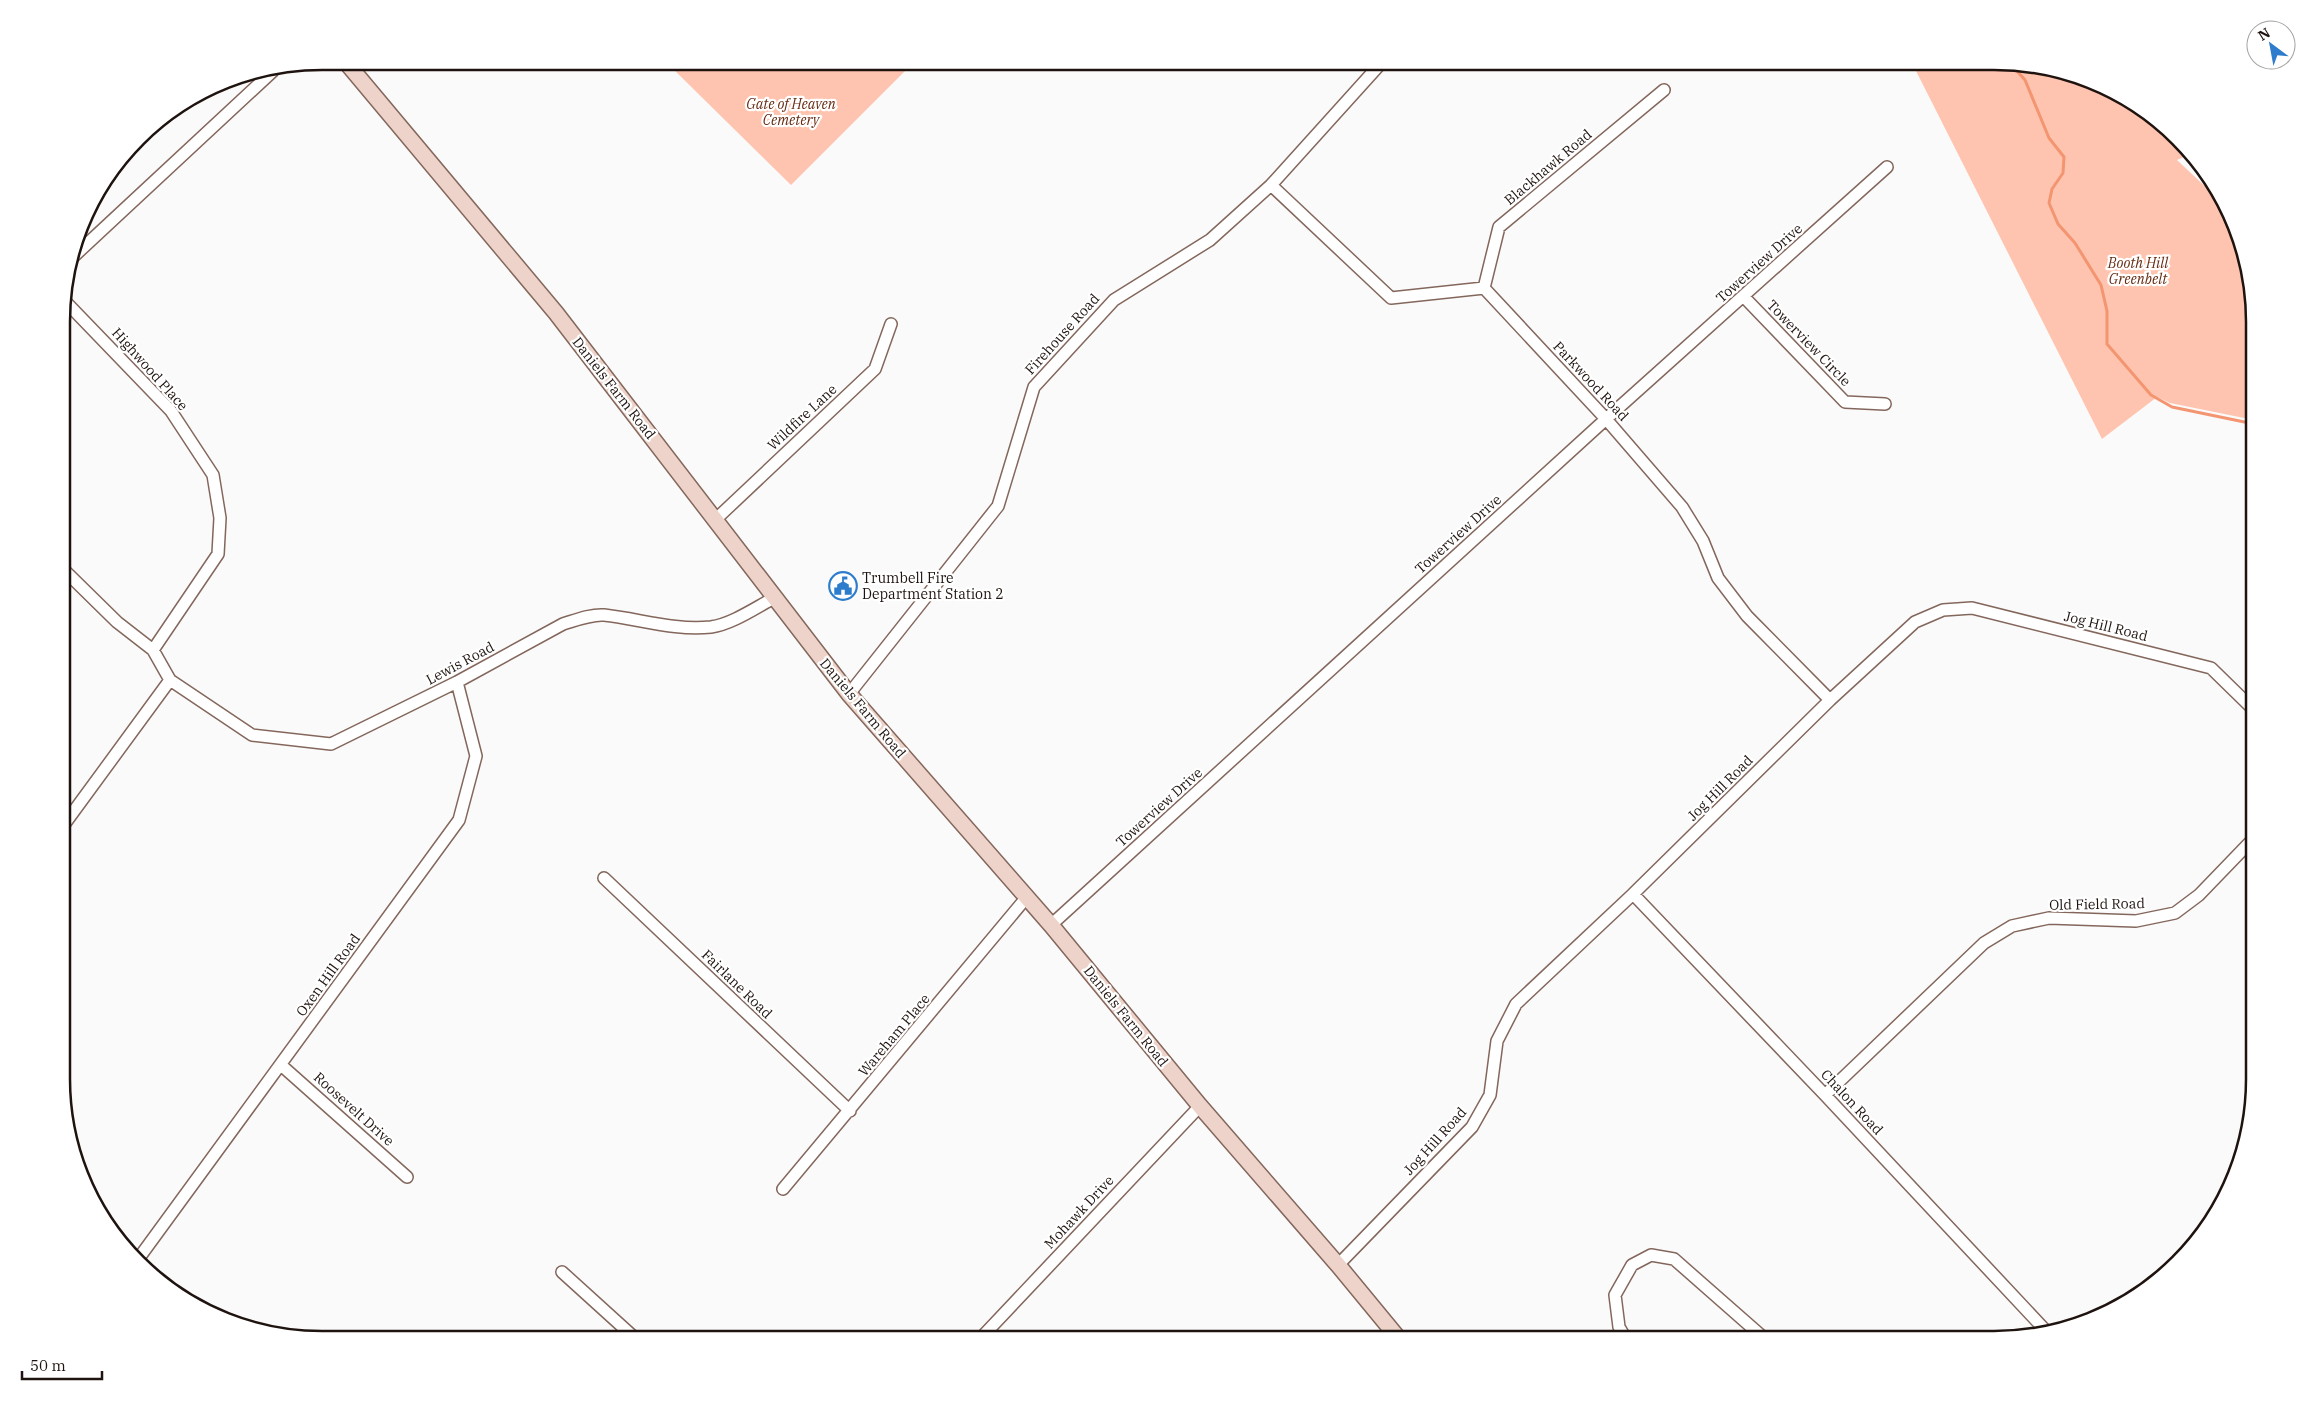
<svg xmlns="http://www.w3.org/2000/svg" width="2316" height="1401" font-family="'IBM Plex Serif',serif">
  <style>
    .green { fill: #ffc4af }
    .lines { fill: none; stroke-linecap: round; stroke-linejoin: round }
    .stream { stroke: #f39571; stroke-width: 3 }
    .street-casing { stroke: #84675c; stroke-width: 14 }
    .secondary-casing { stroke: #84675c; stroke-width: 18 }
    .street { stroke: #fff; stroke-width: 11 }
    .secondary { stroke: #edd3c9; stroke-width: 15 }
    .labels { text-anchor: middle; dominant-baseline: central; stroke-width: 4.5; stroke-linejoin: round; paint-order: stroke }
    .park-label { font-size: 14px; font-style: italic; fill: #672c13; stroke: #fff }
    .street-label { font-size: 14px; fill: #1e130f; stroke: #fff }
    .poi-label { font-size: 14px; fill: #1e130f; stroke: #fff; text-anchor: start }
    .rim { fill: none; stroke: #1e130f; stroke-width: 2.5 }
  </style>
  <rect width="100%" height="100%" fill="#fafafa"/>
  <path class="green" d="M665 61H915L791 185Z
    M1911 61H1994L2062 70 2125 96 2178 137 2191 154 2177 160 2227 207 2241 239 2254 305V420L2170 403 2157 397 2102 439Z"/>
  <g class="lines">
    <path class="stream" d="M1985 61H1995
      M2011 64 2025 80 2049 138 2064 157 2063 173 2052 189 2049 203 2058 224 2075 243 2101 285 2107 311V344L2151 395 2172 407 2254 424"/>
    <defs>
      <path id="street" d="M1271 185 1391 298 1484 288
        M73 257 273 71
        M1484 288 1606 419 1682 507 1703 541 1718 578 1747 616 1830 700
        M1484 288 1499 227 1664 90
        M1744 297 1845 402 1885 404
        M63 299 171 411 213 475 220 518 218 554 153 650 170 680 63 826
        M715 520 875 369 891 324
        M63 569 117 622 153 650
        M170 680 252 735 331 744 457 682 563 624C576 620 591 614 604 615 640 619 675 631 711 627 732 624 755 608 774 598
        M849 694 998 506 1034 387 1114 300 1210 240 1271 185 1383 61
        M604 878 850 1111
        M1633 894 1825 1095 2047 1332
        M1051 925 1606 419 1887 167
        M281 1065 407 1177
        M1825 1095 1984 943 2012 926 2049 918 2136 921 2175 913 2199 895 2254 838
        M783 1189 1026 898
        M136 1262 459 820 476 756 457 682
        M1338 1265 1472 1127 1490 1095 1497 1041 1516 1004 1633 894 1830 700 1915 622 1943 610 1972 608 2211 668 2254 710
        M562 1272 637 1340
        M1626 1339 1619 1327 1615 1295 1632 1265 1651 1255 1674 1259 1765 1339
        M979 1340 1200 1106"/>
      <path id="secondary" d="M345 61 556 313 849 694 1051 925 1200 1106 1338 1265 1399 1339"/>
    </defs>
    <use href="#street" class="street-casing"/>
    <use href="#secondary" class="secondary-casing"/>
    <use href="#street" class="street"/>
    <use href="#secondary" class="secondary"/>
  </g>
  <defs>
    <symbol id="civic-ring" viewBox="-11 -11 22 22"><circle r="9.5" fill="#fff" stroke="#2d7dcc" stroke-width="1.5"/><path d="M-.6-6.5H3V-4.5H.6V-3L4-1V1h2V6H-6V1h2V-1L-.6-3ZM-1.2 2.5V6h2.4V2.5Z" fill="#2d7dcc"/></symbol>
  </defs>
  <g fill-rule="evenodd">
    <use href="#civic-ring" x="827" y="570" width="32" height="32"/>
  </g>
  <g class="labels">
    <g class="park-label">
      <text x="791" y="104">Gate of Heaven<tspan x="791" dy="16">Cemetery</tspan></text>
      <text x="2138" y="263">Booth Hill<tspan x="2138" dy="16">Greenbelt</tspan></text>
    </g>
    <g class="street-label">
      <text transform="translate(1548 167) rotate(-40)">Blackhawk Road</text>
      <text transform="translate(1759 263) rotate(-42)">Towerview Drive</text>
      <text transform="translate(1062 334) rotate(-48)">Firehouse Road</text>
      <text transform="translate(1809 343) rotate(46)">Towerview Circle</text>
      <text transform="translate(150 369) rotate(48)">Highwood Place</text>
      <text transform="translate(1591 381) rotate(47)">Parkwood Road</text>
      <text transform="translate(614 388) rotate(52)">Daniels Farm Road</text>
      <text transform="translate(802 417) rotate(-43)">Wildfire Lane</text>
      <text transform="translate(1458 534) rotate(-42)">Towerview Drive</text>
      <text transform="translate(2106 626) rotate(14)">Jog Hill Road</text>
      <text transform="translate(460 663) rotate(-28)">Lewis Road</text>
      <text transform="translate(863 708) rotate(50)">Daniels Farm Road</text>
      <text transform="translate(1720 788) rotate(-45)">Jog Hill Road</text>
      <text transform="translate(1159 807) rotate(-42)">Towerview Drive</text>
      <text transform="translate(2097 904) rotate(-1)">Old Field Road</text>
      <text transform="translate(328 975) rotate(-54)">Oxen Hill Road</text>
      <text transform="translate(737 984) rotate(44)">Fairlane Road</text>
      <text transform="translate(1126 1016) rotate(51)">Daniels Farm Road</text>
      <text transform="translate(894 1035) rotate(-50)">Wareham Place</text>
      <text transform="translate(1852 1102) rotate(47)">Chalon Road</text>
      <text transform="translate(354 1109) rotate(42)">Roosevelt Drive</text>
      <text transform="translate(1435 1141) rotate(-48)">Jog Hill Road</text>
      <text transform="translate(1079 1212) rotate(-47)">Mohawk Drive</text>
    </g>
    <g class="poi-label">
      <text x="862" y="578">Trumbell Fire<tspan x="862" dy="16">Department Station 2</tspan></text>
    </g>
  </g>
  <path d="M0 0H2316V1401H0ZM322 70H1994A252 252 0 0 1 2246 322V1079A252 252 0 0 1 1994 1331H322A252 252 0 0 1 70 1079V322A252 252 0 0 1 322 70Z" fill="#fff" fill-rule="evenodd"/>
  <path class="rim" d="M322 70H1994A252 252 0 0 1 2246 322V1079A252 252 0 0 1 1994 1331H322A252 252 0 0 1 70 1079V322A252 252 0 0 1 322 70Z"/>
  <g transform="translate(2271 45) rotate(328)"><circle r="24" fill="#ffffff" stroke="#a5a19f"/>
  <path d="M0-4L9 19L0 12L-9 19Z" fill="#2d7dcc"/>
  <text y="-8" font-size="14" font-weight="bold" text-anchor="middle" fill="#1e130f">N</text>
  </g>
  <path d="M22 1371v8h80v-8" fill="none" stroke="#1e130f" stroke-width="2.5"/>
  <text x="30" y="1371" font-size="15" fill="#1e130f" stroke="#ffffff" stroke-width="4" paint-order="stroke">50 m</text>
</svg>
